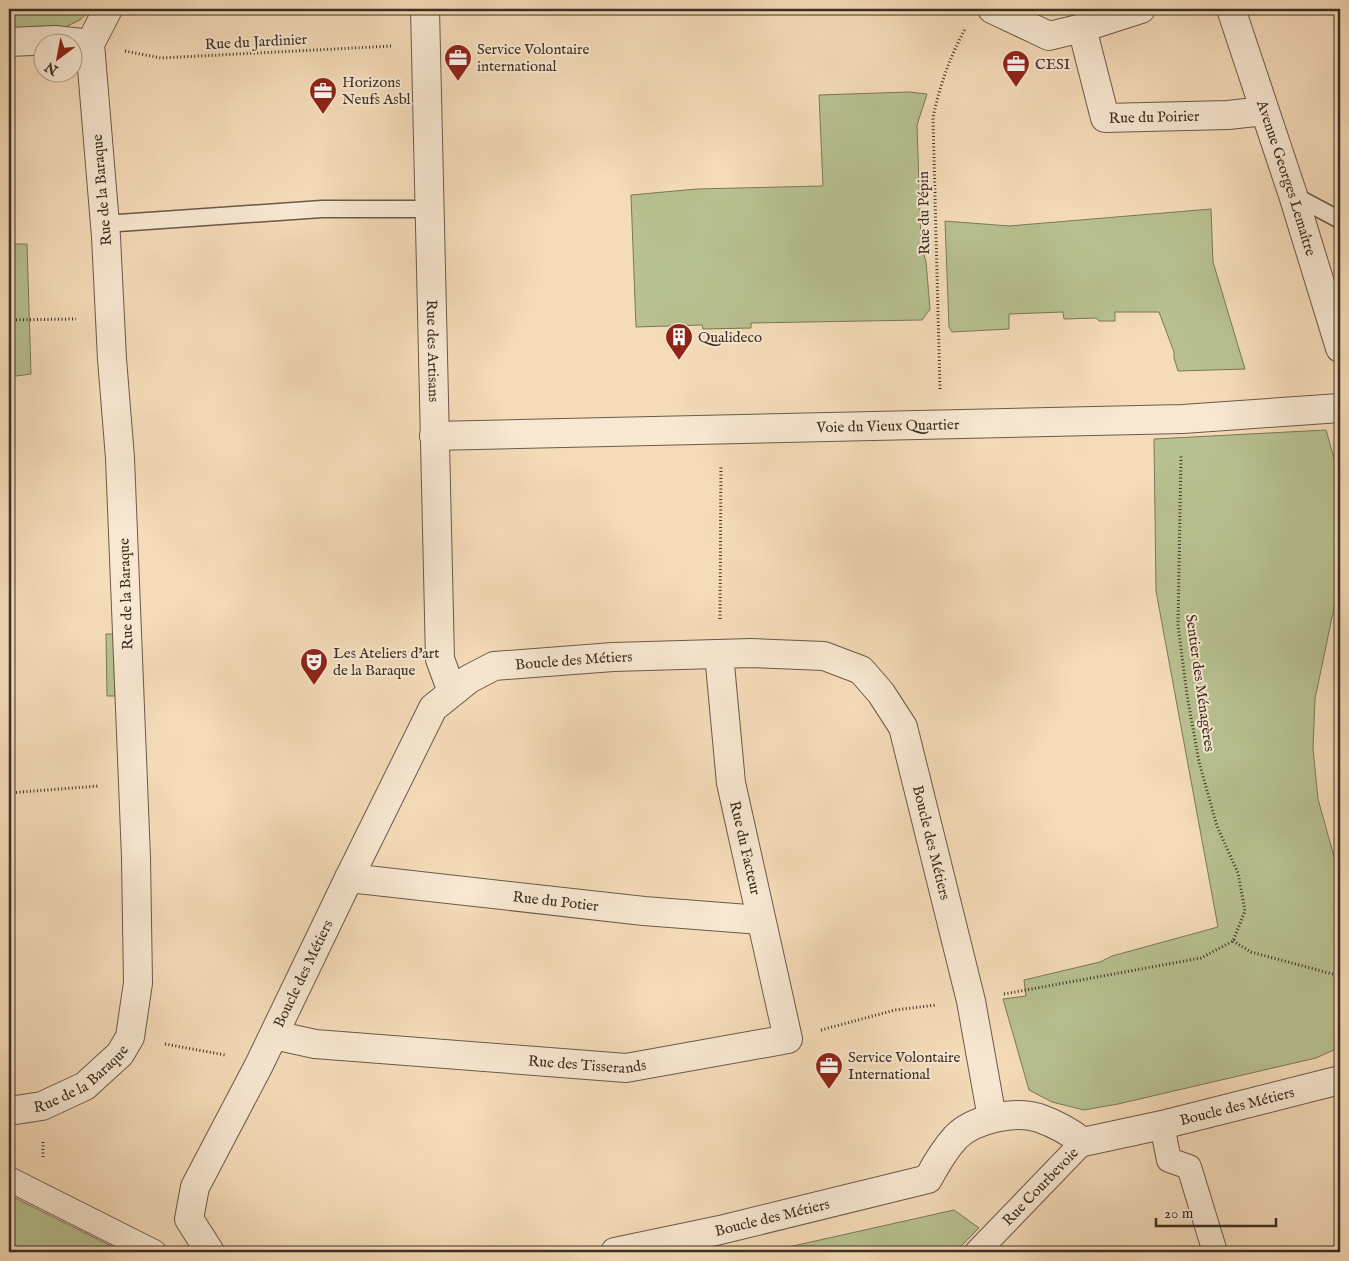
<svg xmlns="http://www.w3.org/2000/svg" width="1349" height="1261" font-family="'IM FELL English',serif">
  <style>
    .green { fill: #b8c191; stroke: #7a785a }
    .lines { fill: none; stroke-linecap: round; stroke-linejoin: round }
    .service-casing { stroke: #6b5a48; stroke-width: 19 }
    .pedestrian-casing { stroke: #6b5a48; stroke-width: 26 }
    .minor-casing { stroke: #6b5a48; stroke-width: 30 }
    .tertiary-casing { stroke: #6b5a48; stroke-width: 30 }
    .path { stroke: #3d2f22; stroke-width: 3; stroke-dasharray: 1 2.5; stroke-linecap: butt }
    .service { stroke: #f8e8d2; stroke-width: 16 }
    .pedestrian { stroke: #f8e8d2; stroke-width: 24 }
    .minor { stroke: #f8e8d2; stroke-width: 28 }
    .tertiary { stroke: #f8e8d2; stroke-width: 28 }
    .labels { text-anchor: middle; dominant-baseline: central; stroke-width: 4; stroke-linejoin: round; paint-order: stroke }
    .street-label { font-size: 15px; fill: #3d2f22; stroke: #f8e8d2 }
    .poi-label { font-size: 15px; fill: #3d2f22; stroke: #f8e8d2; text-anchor: start }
  </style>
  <rect width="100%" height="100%" fill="#f5dcb9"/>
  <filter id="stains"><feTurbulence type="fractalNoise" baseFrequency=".004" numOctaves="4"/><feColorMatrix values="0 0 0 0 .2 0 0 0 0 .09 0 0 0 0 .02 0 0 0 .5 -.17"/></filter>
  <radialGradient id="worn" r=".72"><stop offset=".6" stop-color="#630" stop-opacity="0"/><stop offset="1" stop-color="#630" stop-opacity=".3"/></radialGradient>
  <path class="green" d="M9 9H91L80 20 63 28 9 31Z
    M909 92 927 94 917 125 921 243 926 262 930 309 922 320 751 323V328L703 329 702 325 636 327 631 195 697 189 823 186 819 95Z
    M1211 209 1213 262 1245 369 1178 371 1174 358V352L1159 312H1115V321H1099L1096 318 1064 319 1063 312 1009 314V329L952 332 949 327 945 221 1009 226Z
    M9 244H27L31 374 9 377Z
    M1326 430 1340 479V579L1315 699 1313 748 1318 799 1340 878V1046L1336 1049 1316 1058 1118 1104 1084 1110 1052 1102 1029 1090 1003 999 1026 996 1024 980 1100 962 1112 956 1218 927 1156 591 1154 439Z
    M106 634H113L115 696H107Z
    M9 1195 123 1252H9Z
    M954 1210 979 1228 955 1252H766Z"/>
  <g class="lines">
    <defs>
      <path id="service" d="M1293 195 1340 220
        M104 224 322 209H429"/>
      <g id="pedestrian">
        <path d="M1162 1125 1169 1160 1189 1167 1215 1252"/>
        <path d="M9 1179 154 1252"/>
        <path id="s1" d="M977 1252 1083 1142"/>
      </g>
      <g id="minor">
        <path id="s2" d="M425 9 440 659 452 692"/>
        <path id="s3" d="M992 9 1049 36 1082 28 1105 118 1228 115 1264 111"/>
        <path d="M1082 28 1141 9"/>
        <path d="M9 42 55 40 90 44"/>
        <path id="s4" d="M434 436 1183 419 1340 408"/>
        <path id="s5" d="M349 878 644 911 761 920"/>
        <path id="s6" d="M274 1035 315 1044 626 1068 788 1039 731 783 719 654"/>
        <path id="s7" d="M9 1111 42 1106 85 1086 120 1054 130 1037 138 983 136 858 120 458 112 359 106 237 90 44 108 9"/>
        <path id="s8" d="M210 1252 189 1219 195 1187 259 1065 349 878 433 708 469 679 494 666 613 657 751 653 824 656 861 670 881 693 903 727 971 1001 992 1118"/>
        <path id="s9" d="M615 1252 720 1230 928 1179C936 1164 944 1150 956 1137 974 1119 1015 1110 1039 1118 1056 1124 1069 1131 1083 1142L1162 1125 1340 1080"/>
      </g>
      <g id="tertiary">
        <path id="s10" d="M1231 9 1293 195 1340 348"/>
      </g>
    </defs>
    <use href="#service" class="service-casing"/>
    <use href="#pedestrian" class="pedestrian-casing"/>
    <use href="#minor" class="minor-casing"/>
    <use href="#tertiary" class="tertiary-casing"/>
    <path class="path" d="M125 51 161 58 392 46
      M9 320 76 319
      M940 389 933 118C939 87 950 57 965 29
      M720 619 721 465
      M9 793 98 786
      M1233 941 1251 952 1340 976
      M1004 994 1201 958 1233 941 1245 911 1238 873 1217 826 1199 762 1187 695 1178 625 1181 455
      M821 1030 895 1010 936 1005
      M165 1044 225 1055
      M43 1142V1158"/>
    <use href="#service" class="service"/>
    <use href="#pedestrian" class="pedestrian"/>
    <use href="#minor" class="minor"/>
    <use href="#tertiary" class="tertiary"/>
  </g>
  <defs>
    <symbol id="office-pin" viewBox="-11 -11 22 30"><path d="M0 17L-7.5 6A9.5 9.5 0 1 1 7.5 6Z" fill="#8f2418" stroke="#f8e8d2"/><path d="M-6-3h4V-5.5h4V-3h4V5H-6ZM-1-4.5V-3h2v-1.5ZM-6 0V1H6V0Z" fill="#fff"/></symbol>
    <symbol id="building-pin" viewBox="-11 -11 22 30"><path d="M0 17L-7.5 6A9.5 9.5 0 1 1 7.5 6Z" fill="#8f2418" stroke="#f8e8d2"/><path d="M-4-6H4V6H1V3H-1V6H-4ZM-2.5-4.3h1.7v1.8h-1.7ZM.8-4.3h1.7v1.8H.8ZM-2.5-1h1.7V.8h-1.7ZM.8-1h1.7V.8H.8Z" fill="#fff"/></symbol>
    <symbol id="theatre-pin" viewBox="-11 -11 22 30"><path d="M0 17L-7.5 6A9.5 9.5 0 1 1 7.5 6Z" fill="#8f2418" stroke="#f8e8d2"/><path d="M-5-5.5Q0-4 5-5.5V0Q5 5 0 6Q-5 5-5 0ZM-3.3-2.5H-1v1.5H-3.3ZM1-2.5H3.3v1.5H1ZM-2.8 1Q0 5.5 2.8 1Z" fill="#fff"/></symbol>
  </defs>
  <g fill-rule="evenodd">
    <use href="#office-pin" x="442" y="42" width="32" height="43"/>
    <use href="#office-pin" x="1000" y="48" width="32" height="43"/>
    <use href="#office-pin" x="307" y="75" width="32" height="43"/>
    <use href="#building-pin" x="663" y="321" width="32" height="43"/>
    <use href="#theatre-pin" x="298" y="646" width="32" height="43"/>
    <use href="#office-pin" x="813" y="1050" width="32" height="43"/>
  </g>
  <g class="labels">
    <g class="street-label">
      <text transform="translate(256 42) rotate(-3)">Rue du Jardinier</text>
      <text stroke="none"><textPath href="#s3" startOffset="239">Rue du Poirier</textPath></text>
      <text stroke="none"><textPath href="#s10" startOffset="178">Avenue Georges Lemaître</textPath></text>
      <text transform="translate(102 190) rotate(-95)">Rue de la Baraque</text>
      <text transform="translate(924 213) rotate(-91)">Rue du Pépin</text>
      <text stroke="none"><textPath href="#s2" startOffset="342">Rue des Artisans</textPath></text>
      <text stroke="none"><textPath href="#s4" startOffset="454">Voie du Vieux Quartier</textPath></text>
      <text transform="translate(126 594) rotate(-92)">Rue de la Baraque</text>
      <text stroke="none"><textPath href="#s8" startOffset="761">Boucle des Métiers</textPath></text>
      <text transform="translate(1200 683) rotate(82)">Sentier des Ménagères</text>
      <text stroke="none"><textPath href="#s8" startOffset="1241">Boucle des Métiers</textPath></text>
      <text transform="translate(745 848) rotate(77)">Rue du Facteur</text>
      <text stroke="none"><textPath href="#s5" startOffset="208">Rue du Potier</textPath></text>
      <text stroke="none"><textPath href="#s8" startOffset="311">Boucle des Métiers</textPath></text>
      <text stroke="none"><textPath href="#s6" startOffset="315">Rue des Tisserands</textPath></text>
      <text stroke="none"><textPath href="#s7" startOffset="81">Rue de la Baraque</textPath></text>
      <text stroke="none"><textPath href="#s9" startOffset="669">Boucle des Métiers</textPath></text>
      <text stroke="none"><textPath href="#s1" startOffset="91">Rue Courbevoie</textPath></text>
      <text stroke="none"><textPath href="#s9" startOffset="161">Boucle des Métiers</textPath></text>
    </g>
    <g class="poi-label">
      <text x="477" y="49">Service Volontaire<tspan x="477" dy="17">international</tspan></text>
      <text x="1035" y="64">CESI</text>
      <text x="342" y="82">Horizons<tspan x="342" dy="17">Neufs Asbl</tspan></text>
      <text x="698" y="337">Qualideco</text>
      <text x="333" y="653">Les Ateliers d'art<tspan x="333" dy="17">de la Baraque</tspan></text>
      <text x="848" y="1057">Service Volontaire<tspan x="848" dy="17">International</tspan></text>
    </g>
  </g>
  <rect width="1349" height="1261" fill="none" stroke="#f5dcb9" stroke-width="30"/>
  <rect x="10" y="10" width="1329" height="1241" fill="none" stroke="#3d2f22" stroke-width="2.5"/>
  <rect x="15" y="15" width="1319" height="1231" fill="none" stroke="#3d2f22"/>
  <g transform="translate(58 58) rotate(212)"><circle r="24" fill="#f8e8d2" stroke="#ad9e8c"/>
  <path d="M0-4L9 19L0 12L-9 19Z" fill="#8f2418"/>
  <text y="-8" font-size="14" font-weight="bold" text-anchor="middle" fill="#3d2f22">N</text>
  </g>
  <path d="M1156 1218v8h120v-8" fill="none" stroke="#3d2f22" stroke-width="2.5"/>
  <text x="1164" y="1218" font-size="15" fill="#3d2f22" stroke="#f8e8d2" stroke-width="4" paint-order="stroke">20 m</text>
  <rect width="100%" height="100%" filter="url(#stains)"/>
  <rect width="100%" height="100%" fill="url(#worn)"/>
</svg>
